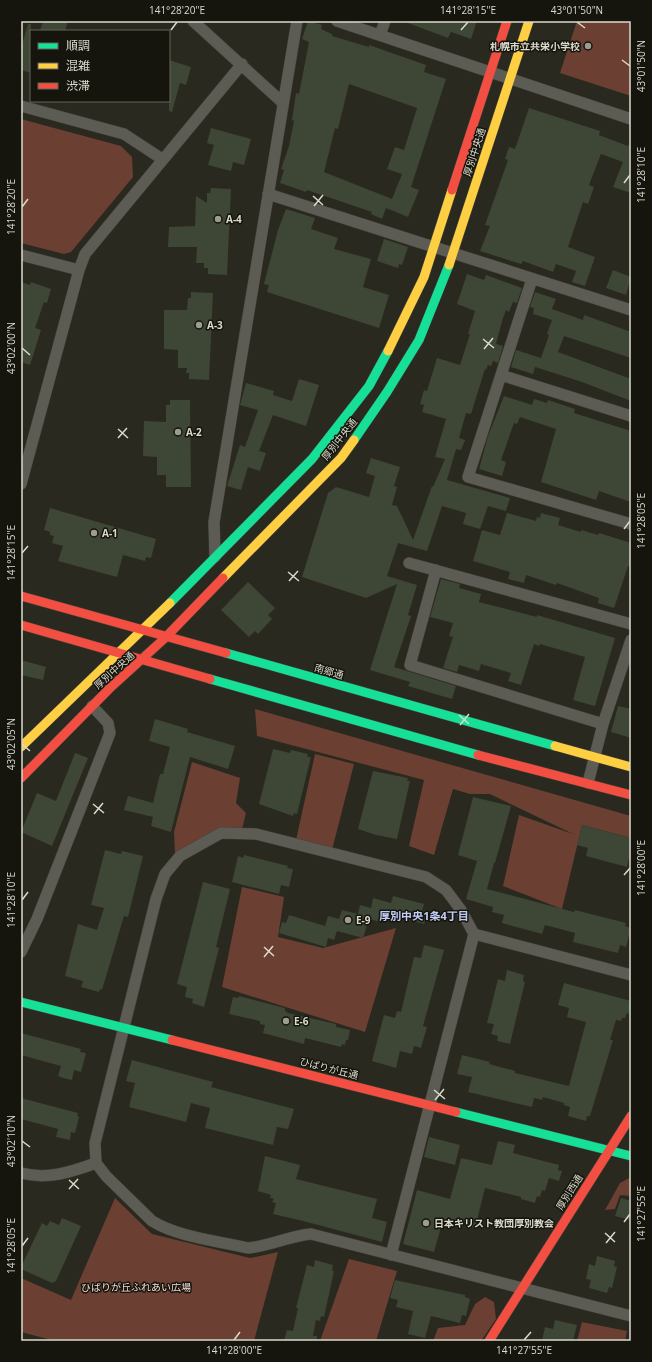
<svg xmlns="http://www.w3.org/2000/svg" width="652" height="1362" font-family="'Open Sans','Noto Sans JP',sans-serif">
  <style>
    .green { fill: #6b3f32 }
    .building { fill: #3e4635; fill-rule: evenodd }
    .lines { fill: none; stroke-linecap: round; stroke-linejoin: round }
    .street-casing { stroke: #46453c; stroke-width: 12 }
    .fast-casing { stroke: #46453c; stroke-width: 10 }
    .slow-casing { stroke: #46453c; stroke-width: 10 }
    .jam-casing { stroke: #46453c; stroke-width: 10 }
    .street { stroke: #5d5c54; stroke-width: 11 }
    .fast { stroke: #16e098; stroke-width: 9 }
    .slow { stroke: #ffcf43; stroke-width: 9 }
    .jam { stroke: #f24e42; stroke-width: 9 }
    .ticks { fill: none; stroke: #dadacd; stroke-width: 1.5 }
    .poi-dot { fill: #9c9c90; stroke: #16150d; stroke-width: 1.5 }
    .labels { text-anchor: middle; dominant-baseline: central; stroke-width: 3; stroke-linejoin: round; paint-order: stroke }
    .poi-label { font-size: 10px; font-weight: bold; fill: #dadacd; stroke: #16150d; text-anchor: start }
    .street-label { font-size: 10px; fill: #dadacd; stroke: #16150d }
    .park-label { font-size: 10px; fill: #f3dbd5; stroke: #16150d }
    .neighbourhood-label { font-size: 11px; font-weight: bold; fill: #c2cdf7; stroke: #16150d }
    .neatline { fill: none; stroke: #dadacd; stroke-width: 1.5 }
    .ticks-label { font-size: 10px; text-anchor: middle; fill: #dadacd }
  </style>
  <rect width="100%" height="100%" fill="#2a291f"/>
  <path class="green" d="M577 21H631V96L560 73Z
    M21 119 121 146 132 157 133 177 71 252 64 254 21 243Z
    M255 709 631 816V838L582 825 562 909 503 886 519 815 573 834 490 794H470L453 789 434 855 409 846 424 780 257 736Z
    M315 754 354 764 332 850 296 840Z
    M192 762 240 778 236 803 246 813 242 829 175 854 174 832Z
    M242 887 284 897 278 937 323 948 396 928 365 1032 222 987Z
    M631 1177V1196L620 1195 615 1209 605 1210 620 1183Z
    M115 1198 152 1234 250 1258 278 1252 254 1341H55L21 1332V1278L71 1300Z
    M349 1259 397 1271 376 1341H320Z
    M485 1297 494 1302 496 1319 481 1341H433L438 1328 465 1325 475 1304Z
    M582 1322 627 1331 625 1341H577Z"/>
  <path class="building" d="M43 21H68L65 31H40Z
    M308 21 322 25 321 29 332 34V36L369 47V45L426 65 424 72 446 79 411 187 419 190 408 217 386 208 382 219 371 214 372 212 307 190 306 192 280 183 284 170 281 169 289 146 294 121 292 120 296 93 299 94 309 42 302 39ZM349 84 417 108 404 150 395 147 387 169 402 174 392 199 324 172 335 128 338 129Z
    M409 21H477L471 39 451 32 448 38 408 23Z
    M28 24H31V73L21 70V48Z
    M169 60 191 67 186 85 180 83 172 112 169 111Z
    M529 108 600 131 599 135 628 146 631 142V193L613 187 623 162 601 154 589 185 594 187 588 204 583 202 568 247 595 257 585 286 572 282 576 271 556 264 553 272 523 261 521 264 480 251 490 226 485 225 508 160 505 159 509 147 515 149Z
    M211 128 251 139 244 165 233 162 231 171 208 165 214 145 207 143Z
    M211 188 231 189 227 275 208 274V268H204V263H196L197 247H168L169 227 195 226 196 196 207 203V193H210Z
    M286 209 315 218 311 229 338 238 334 249 371 259 363 287 389 295 379 328 267 292 269 285 264 284 278 230Z
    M384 239 408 247 402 265 399 264 398 268 377 261Z
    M613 270 631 277 626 295 606 288Z
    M467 274 484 280 486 275 522 288 517 303 513 302 509 312 506 310 503 318 496 344 503 346 498 363 493 361 491 366 488 365 486 370 485 369 471 414 466 413 459 438 465 440 461 450 456 449 447 480 510 498 506 511 488 506 480 529 463 524 466 513 442 506 427 551 398 543 387 576 417 585 408 615 411 616 394 667 456 686 452 699 408 686 410 682 370 670 397 584 366 598 302 577 328 493 336 487 369 497 375 476 366 473 371 458 400 467 394 486 397 487 392 505 397 506 413 540 432 486 433 487 445 459 435 457 446 419 422 412 424 405 420 404 424 390 427 391 437 358 460 365 470 334H468L475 311 457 304Z
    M21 282 30 285 31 282 51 289 47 303 44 302 35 328 41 330 30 365 21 362Z
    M191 292 213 293 209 380 189 379V373H186L187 368H178V350L164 349V310H187L188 298H191Z
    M535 292 556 299 552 309 583 320 584 315 631 332V358L564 336 558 352 631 379V401L582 382 535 367 533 374 511 367 516 350 541 358 549 335 547 334 552 320 533 314 534 308 530 307Z
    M299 379 319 385 306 426 273 415 259 451 266 453 260 471 248 467 241 490 227 486 240 445 245 447 258 410 240 405 246 383 274 391 273 395 292 401Z
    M504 396 532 405 534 399 547 403 548 400 575 409 574 413 631 431V502L599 491 596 500 541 482 556 429 520 417 517 424 514 423 501 460 506 462 502 476 479 469 488 436Z
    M170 400H190L191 487H166V475H157V457L143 456 144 421 166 422V405H170Z
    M50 508 156 539 151 558 146 557 145 561 123 555 117 577 58 561 63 546 52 543 54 536 50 535V532L44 530Z
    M507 513 536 521 537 517 540 518 541 513 560 518 558 525 581 532V530L598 535 599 533 631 543V566H628L614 608 598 603 599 598 557 583 556 585 526 575 524 583 508 579 510 572 473 561 482 530 500 535Z
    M441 579 460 584 459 588 481 594 479 602 537 617V615L615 638 595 706 573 700 585 657 540 644 539 646 534 644 521 685 508 681 511 673 481 664 479 671 459 665 457 672 443 668 453 637 449 636 453 623 430 617Z
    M248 582 275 608 268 615 272 619 258 634 255 631 249 637 221 610Z
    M21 660 46 667 43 680 21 675Z
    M618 706 631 709V738L611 732Z
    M155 719 188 729 187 732 235 746 228 769 190 757 171 832 151 826 153 817 124 810 128 796 153 803 160 774H163L170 747 149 741Z
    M273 749 290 753 291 750 308 754 307 757H311L297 814 294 813 293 816 259 804Z
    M75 753 88 758 52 846 21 832 37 793 56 801Z
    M373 771 408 778 407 781H410L397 839 376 835 358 829Z
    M473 797 511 806 495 863H494L487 889 574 912 575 910 626 923 625 926 631 928 626 947 620 945 618 953 573 942 575 933 564 930 545 925 542 934 502 923 504 915 492 912 493 907 466 899 477 861 458 855Z
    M582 825 631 838V859L629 858 627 867 586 856 588 848 577 845Z
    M105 850 121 854 122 851 143 856 128 917 124 916 102 990 100 989 99 992 81 987 83 981 65 976 78 924 97 930 104 908 91 905Z
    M244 855 288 866 287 868 293 869 289 887 281 885 279 894 232 882 238 856 243 858Z
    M203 882 230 889 216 947 219 948 204 1007 192 1003 193 999 185 997 187 987 177 984Z
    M393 896 424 904 422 911 427 913 424 924 388 914 387 918 381 916 380 922 369 919 363 938 337 931 334 940 328 938 326 947 279 933 282 922 286 923 289 915 325 926 328 916 339 919 342 910 358 914 360 905 371 908 373 898 391 903Z
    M424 945 444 950 423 1026 427 1027 421 1048 414 1046 412 1054 400 1051 396 1068 372 1061 384 1015 395 1018 397 1011 401 1012 414 957 421 958Z
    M507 970 524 975 523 981 525 982 510 1044 497 1041 498 1036 491 1034 494 1024 487 1023 498 979 505 981Z
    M564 983 631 1001 629 1014 627 1013 625 1018H622L621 1021 616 1020 610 1040H613L590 1116H587L586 1121 568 1116 570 1107 564 1105V1103L543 1097 542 1100 534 1098 532 1107 468 1092 472 1077 457 1074 462 1055 490 1062 489 1064 515 1071V1073L569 1086 586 1022 567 1017 569 1008 558 1005Z
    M239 996 285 1008V1011L288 1013 336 1024V1027L350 1030 348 1040H346L345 1045 342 1044 341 1047 305 1038 304 1044 263 1033 265 1025 260 1024V1021L229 1014 233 997 238 998Z
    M21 1033 81 1049 80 1052 86 1053 81 1072 74 1070 72 1080 63 1078 58 1076 61 1066 21 1055Z
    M132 1060 213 1082 211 1087 294 1109 288 1129 277 1127 273 1145 205 1128 210 1108 191 1103 186 1122 129 1107 135 1083 126 1081Z
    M21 1098 78 1113 77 1116 79 1117 75 1133 71 1132 70 1140 56 1137 58 1129 21 1119Z
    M429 1137 460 1145 455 1165 424 1157Z
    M498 1141 515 1145 513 1153 559 1165 558 1170 562 1171 559 1181 549 1178 545 1191 542 1190 540 1197 537 1196 535 1203 521 1199V1197L485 1188 475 1228 443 1220 434 1252 403 1244 417 1190 450 1199 461 1158 492 1165Z
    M265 1156 300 1165 296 1179 377 1199 372 1218 387 1222 382 1242 303 1221 273 1214 276 1203 272 1202 274 1199 270 1198 271 1195 258 1191Z
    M621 1198 631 1201V1220L615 1216Z
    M62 1218 81 1226 56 1281 52 1283 21 1269V1267L42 1223 47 1226 50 1221 59 1225Z
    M597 1256 615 1261 614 1266 617 1267 612 1288 609 1287 607 1293 589 1288 591 1280 586 1279 589 1264 595 1266Z
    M315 1260 333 1265 332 1270 334 1271 324 1317 321 1316 320 1321 316 1320 313 1336H317V1341H284L287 1330 293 1331 298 1308H296L307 1265 314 1267Z
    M395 1280 465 1295V1297L470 1299 466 1316 462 1315 460 1323 431 1316 425 1338 408 1334 413 1311 396 1307 398 1300 390 1298Z
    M555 1320 577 1325 573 1341H542L545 1327 553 1329Z"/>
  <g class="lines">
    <defs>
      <path id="street" d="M193 21 283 103
        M337 21 631 119
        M380 35 385 21
        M21 106 124 134 162 159
        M268 194 631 310
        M21 255 79 270
        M532 279 468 477 631 524
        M501 375 631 416
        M21 484 79 270 85 254 242 64
        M215 557 214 522 297 21
        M409 563 631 624
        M436 570 410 665 603 724
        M588 783 603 724 631 640
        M474 934 631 975
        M21 952 37 919 110 733 108 723 92 706
        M21 1173C48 1180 71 1172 96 1163
        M391 1255 474 934 461 910 446 890 426 877 256 834 221 833 180 856 165 874 156 899 95 1143 96 1163 106 1176 152 1221C178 1237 218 1241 248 1248 270 1246 289 1236 311 1234 417 1262 524 1288 631 1316"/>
      <path id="fast" d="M354 440 387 392 419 340 449 265
        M170 603 312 459 369 386 388 351
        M226 653 555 746
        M210 679 478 755
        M21 1002 172 1040
        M456 1112 631 1156"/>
      <path id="slow" d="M449 265 529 21
        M388 351 424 277 452 190
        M223 578 341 458 354 440
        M555 746 631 767
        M21 747 170 603"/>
      <path id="jam" d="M452 190 507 21
        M21 596 226 653
        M21 625 210 679
        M478 755 631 795
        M21 778 110 688 165 638 223 578
        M172 1040 456 1112
        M489 1341 631 1116"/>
    </defs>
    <use href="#street" class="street-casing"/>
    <use href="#fast" class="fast-casing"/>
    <use href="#slow" class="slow-casing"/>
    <use href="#jam" class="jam-casing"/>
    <use href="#street" class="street"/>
    <use href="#fast" class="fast"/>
    <use href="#slow" class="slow"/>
    <use href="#jam" class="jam"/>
  </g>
  <path class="ticks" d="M577 22 585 28M171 30 177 22M461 30 468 22M622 60 630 66M624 183 630 175M313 196 323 205M314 206 323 195M22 207 28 199M483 339 494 348M22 348 30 355M484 349 493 338M118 429 128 438M118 438 127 428M624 529 630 521M22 553 28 546M288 572 299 581M289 581 298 571M459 715 469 724M460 725 469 714M22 744 30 751M93 804 104 813M94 814 103 803M624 875 630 868M22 900 28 892M264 947 274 956M264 957 273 946M434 1090 445 1099M435 1100 444 1089M22 1141 30 1147M69 1180 79 1189M69 1189 78 1179M624 1222 630 1214M605 1233 615 1242M606 1243 615 1232M22 1246 28 1238M234 1340 240 1332M524 1340 531 1332"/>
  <g class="poi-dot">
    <circle cx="588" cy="46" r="4"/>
    <circle cx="218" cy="219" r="4"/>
    <circle cx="199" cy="325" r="4"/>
    <circle cx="178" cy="432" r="4"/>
    <circle cx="94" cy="533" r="4"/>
    <circle cx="348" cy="920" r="4"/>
    <circle cx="286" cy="1021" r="4"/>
    <circle cx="426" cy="1223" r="4"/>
  </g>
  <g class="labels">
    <g class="poi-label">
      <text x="580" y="46" text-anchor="end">札幌市立共栄小学校</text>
      <text x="226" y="219">A-4</text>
      <text x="207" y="325">A-3</text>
      <text x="186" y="432">A-2</text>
      <text x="102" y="533">A-1</text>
      <text x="356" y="920">E-9</text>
      <text x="294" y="1021">E-6</text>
      <text x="434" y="1223">日本キリスト教団厚別教会</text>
    </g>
    <g class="street-label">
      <text transform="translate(474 152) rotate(-72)">厚別中央通</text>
      <text transform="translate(339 439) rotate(-52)">厚別中央通</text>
      <text transform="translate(114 670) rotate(-42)">厚別中央通</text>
      <text transform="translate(329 671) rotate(16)">南郷通</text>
      <text transform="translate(329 1068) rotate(14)">ひばりが丘通</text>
      <text transform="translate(569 1192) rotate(-58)">厚別西通</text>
    </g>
    <g class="park-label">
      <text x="136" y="1287">ひばりが丘ふれあい広場</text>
    </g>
    <g class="neighbourhood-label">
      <text x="424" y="915">厚別中央1条4丁目</text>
    </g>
  </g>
  <rect width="652" height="1362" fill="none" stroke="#16150d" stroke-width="44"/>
  <rect x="30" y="30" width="140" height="72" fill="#16150d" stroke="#64645a"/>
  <rect x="38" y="43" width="20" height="6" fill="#16e098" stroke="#64645a"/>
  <text x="66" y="50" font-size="12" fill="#dadacd">順調</text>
  <rect x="38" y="63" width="20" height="6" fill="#ffcf43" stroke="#64645a"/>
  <text x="66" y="70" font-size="12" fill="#dadacd">混雑</text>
  <rect x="38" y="83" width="20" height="6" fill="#f24e42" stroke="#64645a"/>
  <text x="66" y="90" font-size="12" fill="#dadacd">渋滞</text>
  <rect x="22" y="22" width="608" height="1318" class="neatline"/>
  <g class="ticks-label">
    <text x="177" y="14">141°28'20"E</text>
    <text x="468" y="14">141°28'15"E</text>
    <text x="577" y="14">43°01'50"N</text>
    <text transform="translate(641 66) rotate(-90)" y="4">43°01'50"N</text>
    <text transform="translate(641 175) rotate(-90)" y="4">141°28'10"E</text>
    <text transform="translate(11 207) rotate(-90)" y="4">141°28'20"E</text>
    <text transform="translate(11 348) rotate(-90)" y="4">43°02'00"N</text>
    <text transform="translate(641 521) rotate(-90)" y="4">141°28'05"E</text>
    <text transform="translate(11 553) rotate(-90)" y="4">141°28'15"E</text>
    <text transform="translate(11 744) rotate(-90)" y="4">43°02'05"N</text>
    <text transform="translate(641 868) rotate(-90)" y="4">141°28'00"E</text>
    <text transform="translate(11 900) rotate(-90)" y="4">141°28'10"E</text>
    <text transform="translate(11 1141) rotate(-90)" y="4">43°02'10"N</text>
    <text transform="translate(641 1214) rotate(-90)" y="4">141°27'55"E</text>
    <text transform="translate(11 1246) rotate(-90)" y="4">141°28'05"E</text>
    <text x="234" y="1354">141°28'00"E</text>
    <text x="524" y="1354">141°27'55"E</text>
  </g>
</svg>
